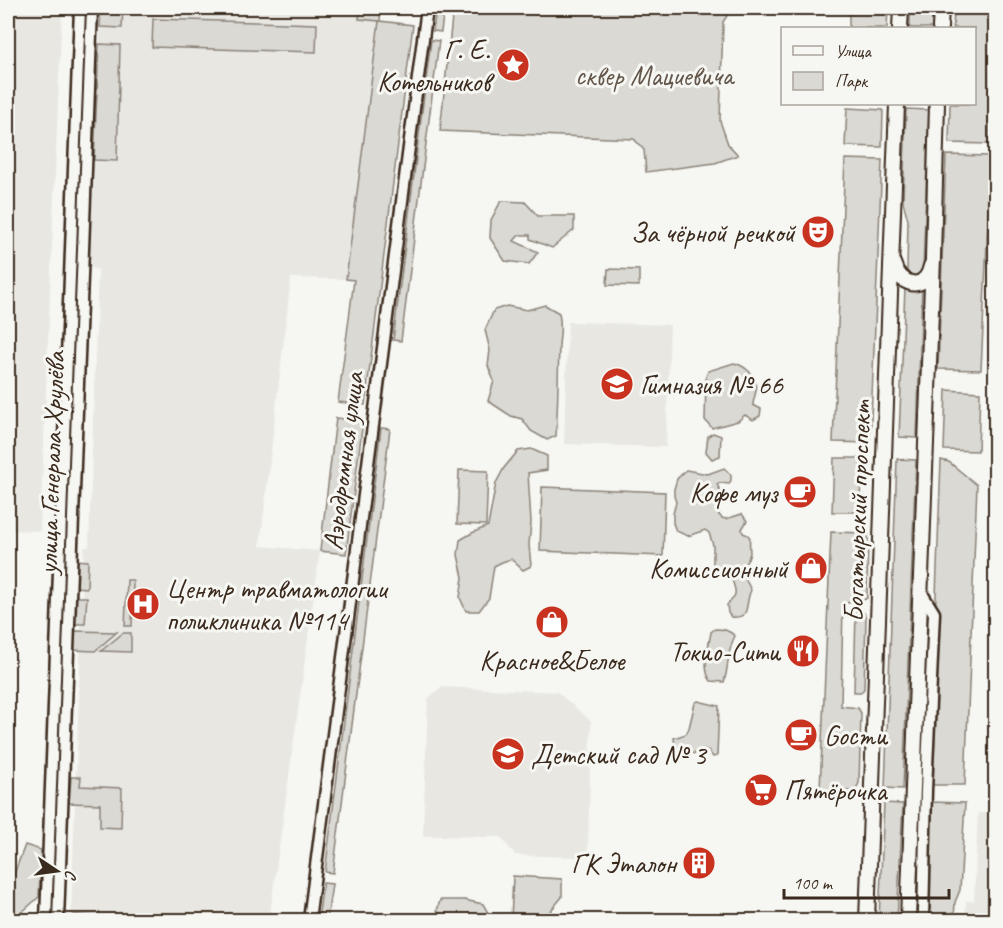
<svg xmlns="http://www.w3.org/2000/svg" width="1003" height="928" font-family="Caveat,sans-serif">
  <style>
    .built { fill: #e8e7e2 }
    .green { fill: #dad9d3; stroke: #8a8278; stroke-width: 1.5 }
    .lines { fill: none; stroke-linecap: round; stroke-linejoin: round }
    .minor-casing { stroke: #3b2a1e; stroke-width: 15 }
    .major-casing { stroke: #3b2a1e; stroke-width: 18 }
    .minor { stroke: #f6f6f2; stroke-width: 10 }
    .major { stroke: #f6f6f2; stroke-width: 14 }
    .labels { text-anchor: middle; dominant-baseline: central; stroke-width: 6; stroke-linejoin: round; paint-order: stroke }
    .poi-label { font-size: 28px; fill: #3b2a1e; stroke: #f6f6f2; text-anchor: end }
    .park-label { font-size: 28px; fill: #63564b; stroke: #f6f6f2 }
    .street-label { font-size: 28px; fill: #3b2a1e; stroke: #f6f6f2 }
  </style>
  <rect width="100%" height="100%" fill="#f6f6f2"/>
  <filter id="ink" filterUnits="userSpaceOnUse"><feTurbulence type="fractalNoise" baseFrequency=".0167" numOctaves="2"/><feDisplacementMap in="SourceGraphic" scale="12" xChannelSelector="R" yChannelSelector="G"/><feConvolveMatrix kernelMatrix="1 2 1 2 8 2 1 2 1" color-interpolation-filters="sRGB"/></filter>
  <g filter="url(#ink)">
    <path class="built" d="M8 8H62L40 531 8 530Z
      M101 8H381L346 279 291 278 260 546 320 551 269 920H71L84 547H89L98 269 90 268 92 189 100 36Z
      M995 8H996L995 155H989Z
      M568 322 670 325 666 447 564 444Z
      M441 687 557 692 591 721 588 849 577 857 515 855 501 837 423 836 428 699Z
      M978 813H995V920H965L966 901H974Z"/>
    <path class="green" d="M101 8H123L122 28 100 27Z
      M360 8H381L380 21 413 25 365 405 338 402 354 280 346 279 379 21 359 19Z
      M436 8H444L441 32 433 31Z
      M453 8H732L723 22 720 121 728 144 738 155 715 163 646 172 644 150 634 139 440 131Z
      M849 8H888L887 28H849Z
      M910 8H933L932 28H910Z
      M954 9H994L989 144 949 143 950 104H974V28H953Z
      M153 19 317 24 316 52 152 47Z
      M431 40 439 41 401 341 393 340Z
      M99 44 120 45 117 161 94 160Z
      M847 108 883 110 882 147 845 146Z
      M906 109 929 110 923 270 921 274 914 277 908 274 907 270 908 220 903 202Z
      M946 155 991 156 981 370 938 369Z
      M845 159 882 160 870 443 833 442Z
      M501 201 525 202 538 216H574V230L552 248 530 239V235H519L514 241 538 252 529 264 505 261 490 238 491 220Z
      M608 269 639 270V286L607 285Z
      M922 286 917 438 899 437 905 287 911 290Z
      M545 305 559 313C562 327 560 332 559 346 558 376 558 406 556 436L547 440 531 431 522 419 511 416 488 401 494 381 488 366 490 350 485 330 494 310 507 306 527 310Z
      M734 363C746 366 757 376 756 389 756 395 753 399 753 405L761 409 760 416 753 420 745 415 738 421 712 428 705 420 706 377 708 371Z
      M946 390 980 392 978 451 944 450Z
      M336 418 363 421 346 554 320 551Z
      M381 428 390 429 333 873 325 872Z
      M713 433 721 436 720 456 712 459 706 452 708 436Z
      M531 449 547 456V470L528 473 531 522 529 545 531 566 523 570 511 559 502 562 494 566 489 598 479 611H466L460 598 463 577 458 555 460 540 472 533 488 526 496 483 504 468 518 451Z
      M834 458H861L860 512H832Z
      M897 459 916 460 903 789 885 788Z
      M941 460 949 462 977 485 965 785H929Z
      M724 468 731 475V480L729 484 721 483 717 484 720 491 719 515 722 518 726 519 742 514 747 521 742 529 743 533 748 535 750 538C749 544 750 548 750 553 749 558 746 562 744 566 742 575 747 582 751 590 744 605 752 619 731 617L728 613 727 605C737 595 737 593 732 580L720 574 713 569V545L709 533 705 530 688 536 676 531 673 523V514L676 502 674 496V489L677 479 686 470 708 474Z
      M459 470 488 471 486 525 457 524Z
      M542 487 665 492 663 556 540 551Z
      M831 532 868 533 867 598 860 602 843 603 841 706 858 708 861 713 859 783 856 789 852 791 820 790Z
      M75 560 88 561 87 588 74 587Z
      M127 580H133L132 626H125Z
      M75 597H87L85 624H74Z
      M856 611 864 613 866 618 864 689 861 692H854Z
      M715 629C723 629 729 630 735 636 727 650 729 667 724 682L711 681C701 669 709 646 711 632Z
      M74 631 117 632 95 651 73 650Z
      M123 633H131V652L101 651Z
      M698 701 719 706 717 756 713 757 708 750H701L694 754C688 750 681 751 675 746L674 738 686 734 689 728 695 703Z
      M71 777H81L80 786 122 788 121 828 100 827V804L69 803Z
      M930 802 965 803 960 890 955 902 954 920H927Z
      M884 803 903 804 897 920H879Z
      M25 845 41 850 39 897 13 920H8V890Z
      M513 876 562 879V897L543 920H511Z
      M323 883 332 884 327 920H318Z
      M440 900H464L483 904 492 920H448L437 911Z
      M74 915 121 917V920H74Z"/>
    <g class="lines">
      <defs>
        <path id="minor" d="M921 592 934 613 926 790 923 920
          M46 920 80 8
          M58 920 92 8
          M309 920 427 8"/>
        <path id="major" d="M900 28 901 8
          M940 28 941 8
          M893 263C899 286 925 293 931 266
          M867 920 897 104
          M908 920 933 258 937 104"/>
      </defs>
      <use href="#minor" class="minor-casing"/>
      <use href="#major" class="major-casing"/>
      <use href="#minor" class="minor"/>
      <use href="#major" class="major"/>
    </g>
  </g>
  <defs>
    <symbol id="sight-disc" viewBox="-11 -11 22 22"><circle r="9.5" fill="#c8321e" stroke="#f6f6f2"/><path d="M0-6L1.8-2.2L6-1.7L2.9 1.2L3.7 5.4L0 3.3L-3.7 5.4L-2.9 1.2L-6-1.7L-1.8-2.2Z" fill="#fff"/></symbol>
    <symbol id="theatre-disc" viewBox="-11 -11 22 22"><circle r="9.5" fill="#c8321e" stroke="#f6f6f2"/><path d="M-5-5.5Q0-4 5-5.5V0Q5 5 0 6Q-5 5-5 0ZM-3.3-2.5H-1v1.5H-3.3ZM1-2.5H3.3v1.5H1ZM-2.8 1Q0 5.5 2.8 1Z" fill="#fff"/></symbol>
    <symbol id="school-disc" viewBox="-11 -11 22 22"><circle r="9.5" fill="#c8321e" stroke="#f6f6f2"/><path d="M0-5L7-2L0 1L-7-2ZM-4 1L0 2.5L4 1V4Q0 6-4 4Z" fill="#fff"/></symbol>
    <symbol id="cafe-disc" viewBox="-11 -11 22 22"><circle r="9.5" fill="#c8321e" stroke="#f6f6f2"/><path d="M-5.5-4.5H6V0H3Q3 3.5 0 3.5H-2.5Q-5.5 3.5-5.5 0ZM3-3.2v2h1.7v-2ZM-6 4.5H4V6H-6Z" fill="#fff"/></symbol>
    <symbol id="shop-disc" viewBox="-11 -11 22 22"><circle r="9.5" fill="#c8321e" stroke="#f6f6f2"/><path d="M-5-2.5h2.3a2.7 3.5 0 0 1 5.4 0H5L5.5 6h-11ZM-1.5-2.5h3a1.5 2.3 0 0 0-3 0Z" fill="#fff"/></symbol>
    <symbol id="hospital-disc" viewBox="-11 -11 22 22"><circle r="9.5" fill="#c8321e" stroke="#f6f6f2"/><path d="M-5-5h3v3.5h4V-5h3V5h-3V1.5h-4V5h-3Z" fill="#fff"/></symbol>
    <symbol id="restaurant-disc" viewBox="-11 -11 22 22"><circle r="9.5" fill="#c8321e" stroke="#f6f6f2"/><path d="M-5-6h1v4h1v-4h1v4h1v-4h1v5L-1.5 .5V6h-2V.5L-5-1ZM5-6V6H3V1.5H1.5Q1.5-4 5-6Z" fill="#fff"/></symbol>
    <symbol id="supermarket-disc" viewBox="-11 -11 22 22"><circle r="9.5" fill="#c8321e" stroke="#f6f6f2"/><path d="M-6-5.5h2.5l.6 2H6L4.5 2H-2.5L-4.4-4H-6ZM-1.5 3.2a1.3 1.3 0 1 0 .1 0ZM3 3.2a1.3 1.3 0 1 0 .1 0Z" fill="#fff"/></symbol>
    <symbol id="building-disc" viewBox="-11 -11 22 22"><circle r="9.5" fill="#c8321e" stroke="#f6f6f2"/><path d="M-4-6H4V6H1V3H-1V6H-4ZM-2.5-4.3h1.7v1.8h-1.7ZM.8-4.3h1.7v1.8H.8ZM-2.5-1h1.7V.8h-1.7ZM.8-1h1.7V.8H.8Z" fill="#fff"/></symbol>
  </defs>
  <g fill-rule="evenodd">
    <use href="#sight-disc" x="494" y="46" width="38" height="38"/>
    <use href="#theatre-disc" x="799" y="213" width="38" height="38"/>
    <use href="#school-disc" x="598" y="365" width="38" height="38"/>
    <use href="#cafe-disc" x="781" y="473" width="38" height="38"/>
    <use href="#shop-disc" x="792" y="549" width="38" height="38"/>
    <use href="#hospital-disc" x="124" y="585" width="38" height="38"/>
    <use href="#shop-disc" x="533" y="603" width="38" height="38"/>
    <use href="#restaurant-disc" x="784" y="632" width="38" height="38"/>
    <use href="#cafe-disc" x="782" y="716" width="38" height="38"/>
    <use href="#school-disc" x="489" y="735" width="38" height="38"/>
    <use href="#supermarket-disc" x="742" y="771" width="38" height="38"/>
    <use href="#building-disc" x="680" y="844" width="38" height="38"/>
  </g>
  <g class="labels">
    <g class="poi-label">
      <text x="490" y="49">Г. Е.<tspan x="490" dy="32">Котельников</tspan></text>
      <text x="795" y="232">За чёрной речкой</text>
      <text x="640" y="384" text-anchor="start">Гимназия № 66</text>
      <text x="777" y="492">Кофе муз</text>
      <text x="788" y="568">Комиссионный</text>
      <text x="166" y="588" text-anchor="start">Центр травматологии<tspan x="166" dy="32">поликлиника №114</tspan></text>
      <text x="780" y="651">Токио-Сити</text>
      <text x="552" y="660" text-anchor="middle">Красное&amp;Белое</text>
      <text x="824" y="735" text-anchor="start">Gости</text>
      <text x="531" y="754" text-anchor="start">Детский сад № 3</text>
      <text x="784" y="790" text-anchor="start">Пятёрочка</text>
      <text x="676" y="863">ГК Эталон</text>
    </g>
    <g class="park-label">
      <text x="654" y="75">сквер Мациевича</text>
    </g>
    <g class="street-label">
      <text transform="translate(343 461) rotate(-83)">Аэродромная улица</text>
      <text transform="translate(51 463) rotate(-88)">улица Генерала Хрулёва</text>
      <text transform="translate(857 511) rotate(-88)">Богатырский проспект</text>
    </g>
  </g>
  <rect width="1003" height="928" fill="none" stroke="#f6f6f2" stroke-width="30"/>
  <rect x="15" y="15" width="973" height="898" fill="none" stroke="#3b2a1e" stroke-width="2" filter="url(#ink)"/>
  <rect x="781" y="27" width="195" height="78" fill="#f6f6f2" stroke="#aba49d" stroke-width="1.5"/>
  <rect x="793" y="46" width="30" height="9" fill="#f6f6f2" stroke="#aba49d" stroke-width="1.5"/>
  <text x="835" y="57" font-size="18" fill="#3b2a1e">Улица</text>
  <rect x="793" y="72" width="30" height="18" fill="#dad9d3" stroke="#aba49d" stroke-width="1.5"/>
  <text x="835" y="87" font-size="18" fill="#3b2a1e">Парк</text>
  <g transform="translate(57 871) rotate(103)" stroke="#f6f6f2" stroke-width="4.5" paint-order="stroke">
  <path d="M0-4.5L10 22L0 15L-10 22Z" fill="#3b2a1e"/>
  <text y="-9" font-size="16" font-weight="bold" text-anchor="middle" fill="#3b2a1e">С</text>
  </g>
  <path d="M784 889v9h165v-9" fill="none" stroke="#3b2a1e" stroke-width="3"/>
  <text x="793" y="889" font-size="18" fill="#3b2a1e" stroke="#f6f6f2" stroke-width="4.5" paint-order="stroke">100 m</text>
</svg>
